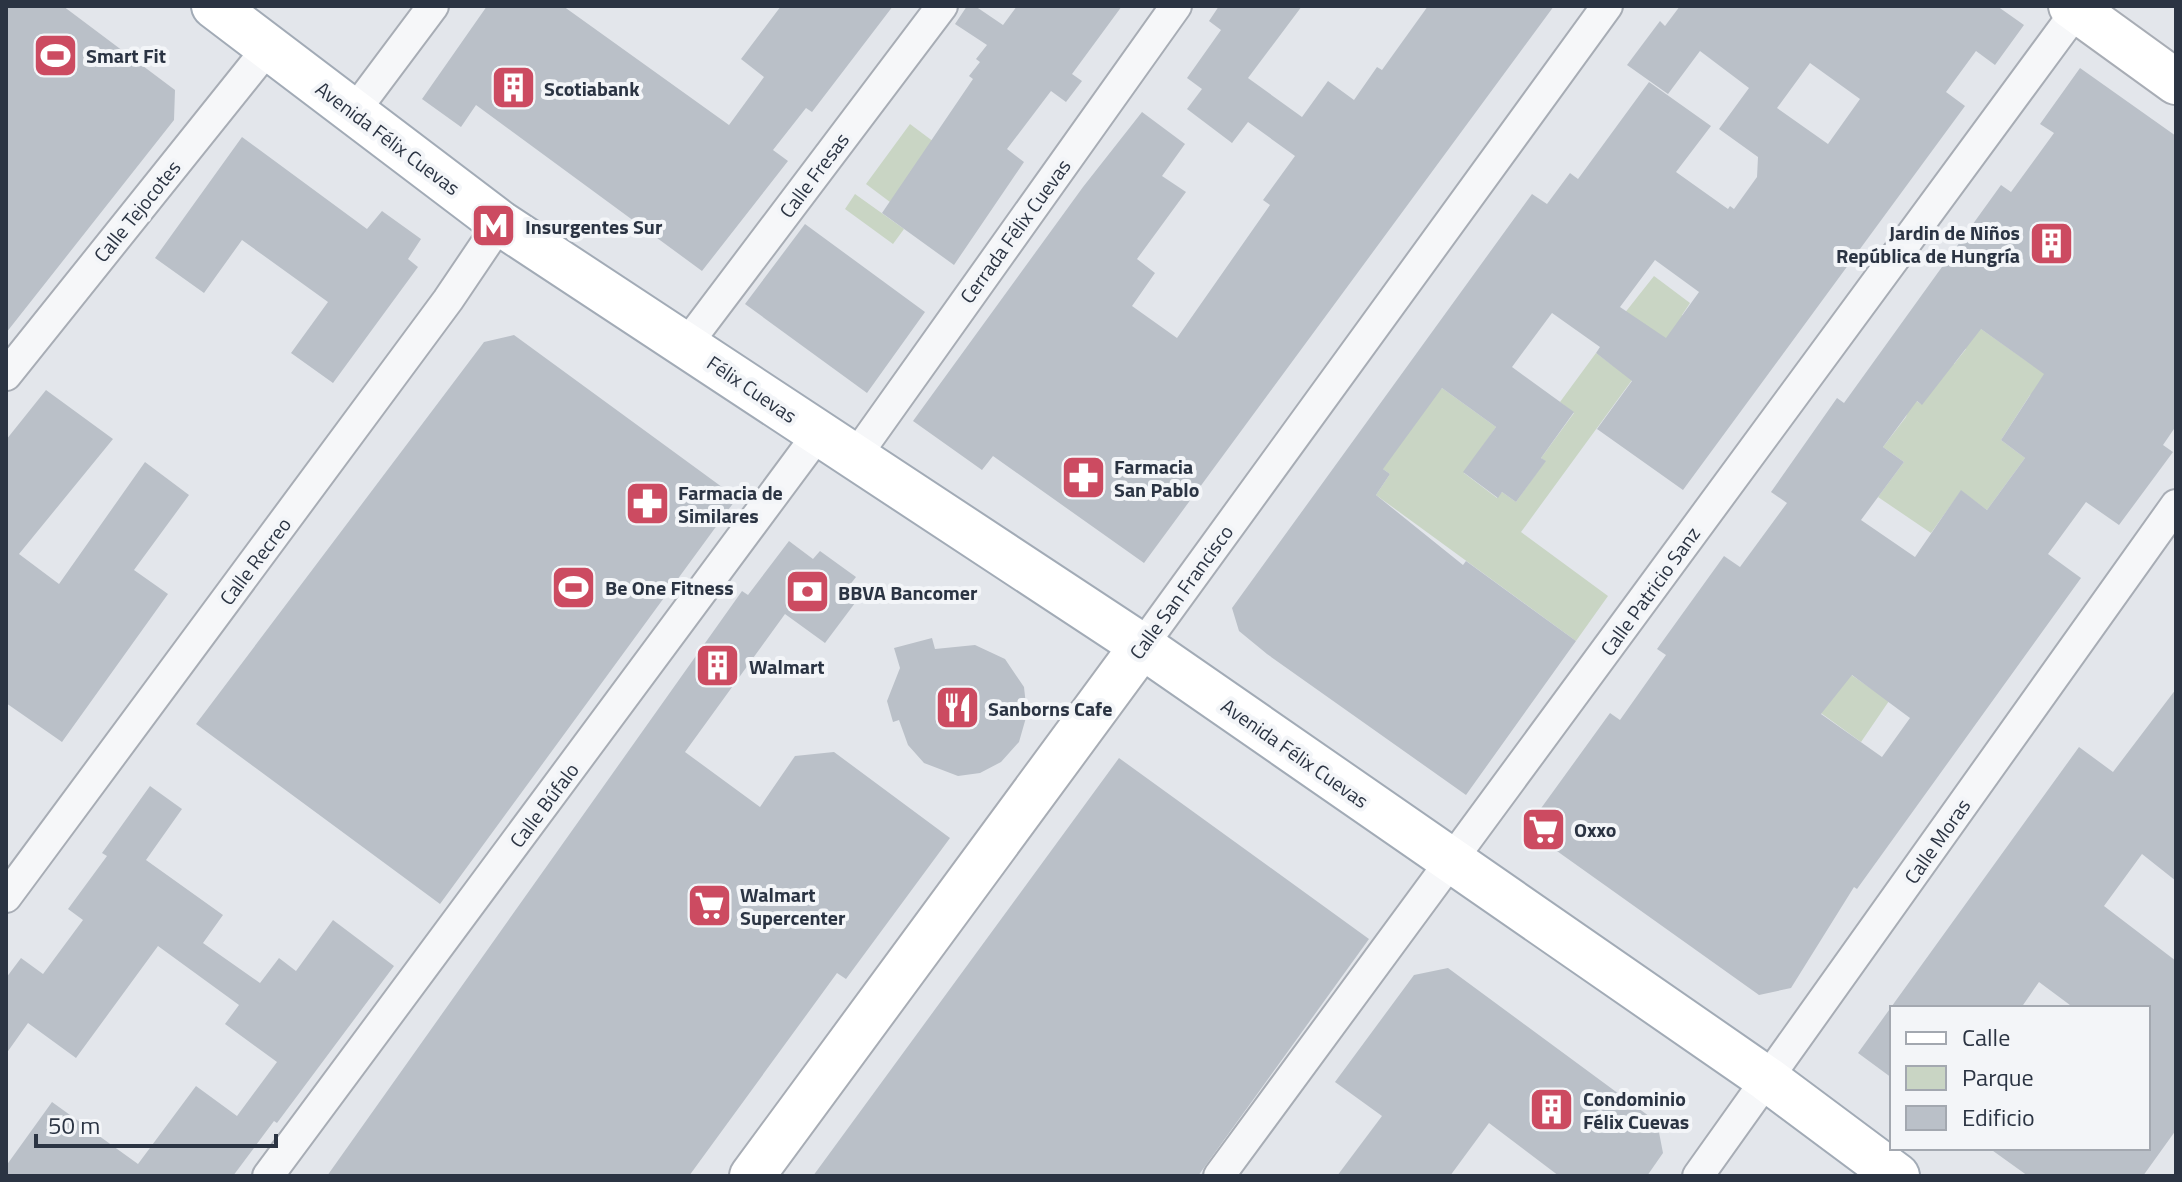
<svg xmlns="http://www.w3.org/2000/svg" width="2182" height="1182" font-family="'Titillium Web',sans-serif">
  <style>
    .green { fill: #c9d5c4 }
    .building { fill: #bac0c8; fill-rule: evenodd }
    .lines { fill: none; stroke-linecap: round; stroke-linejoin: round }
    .street-casing { stroke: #a8adb5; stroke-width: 34 }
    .secondary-casing { stroke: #a8adb5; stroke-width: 48 }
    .primary-casing { stroke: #a2abb6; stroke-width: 48 }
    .street { stroke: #f6f7f9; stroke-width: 30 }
    .secondary { stroke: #fff; stroke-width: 44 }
    .primary { stroke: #fff; stroke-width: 44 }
    .labels { text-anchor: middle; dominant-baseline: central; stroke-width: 8; stroke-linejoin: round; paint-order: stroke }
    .poi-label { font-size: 20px; font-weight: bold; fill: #2b3443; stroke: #f3f5f8; text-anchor: start }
    .street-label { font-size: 20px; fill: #2b3443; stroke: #f3f5f8 }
  </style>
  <rect width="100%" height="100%" fill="#e3e6eb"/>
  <path class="green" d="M910 124 934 142 890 202 866 184Z
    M855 194 904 229 893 244 845 209Z
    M1654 276 1690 303 1682 315 1689 321 1632 380 1521 532 1608 596 1576 641 1376 495 1390 474 1363 455 1442 388 1496 427 1464 473 1497 498 1502 492 1516 502 1545 461 1541 458 1574 413 1560 402 1596 353 1612 365 1620 319Z
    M1927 291 2028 362 2130 368 2030 395 2001 440 2025 458 1987 510 1961 491 1931 533 1878 497 1904 462 1883 447 1906 417 1912 398 1921 404 1946 359 1954 364 1966 349 1913 310Z
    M1760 669 1850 674 1889 701 1861 742Z"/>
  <path class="building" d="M6 6H63L175 90 174 120 6 333Z
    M487 6H563L729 125 764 77 741 59 781 6H893L812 112 806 108 773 150 788 161 702 271 476 105 461 127 422 99Z
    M967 6H975L1003 25 1017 6H1122L1072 74 1082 81 1066 102 1051 91 1007 149 1024 162 954 265 882 213 973 79 969 76 980 62 976 59 987 45 955 24Z
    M1219 6H1302L1248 78 1302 117 1328 81 1354 100 1377 67 1382 70 1428 6H1554L1144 563 993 456 982 470 913 421 1083 187 1142 112 1185 144 1162 176 1186 192 1137 259 1155 273 1132 306 1177 338 1270 205 1263 200 1295 156 1248 122 1232 143 1187 109 1202 89 1187 78 1221 30 1209 21Z
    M1680 6H1997L2024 25 1995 65 1976 51 1946 92 1965 106 1683 490 1597 429 1632 381 1596 353 1600 347 1552 313 1512 367 1574 412 1541 458 1546 461 1516 502 1502 492 1498 498 1463 472 1496 427 1442 388 1383 469 1390 474 1376 495 1463 565 1466 561 1576 641 1466 795 1267 654 1239 631 1232 608 1532 194 1547 204 1570 173 1578 179 1649 82 1711 126 1676 172 1728 209 1730 206 1734 209 1757 177 1758 157 1719 129 1749 88 1700 51 1668 94 1627 65 1660 21 1665 26ZM1810 63 1860 99 1828 144 1777 108ZM1655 260 1699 292 1666 338 1620 307Z
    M2080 68 2176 136V426L2163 445 2173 452 2119 525 2086 502 2048 554 2081 578 1857 889 1854 887 1791 988 1759 995 1526 829 1610 713 1620 720 1666 655 1657 649 1724 556 1740 567 1787 503 1771 492 1837 398 1844 403 2001 185 2011 192 2054 133 2040 124ZM1981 329 2044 374 2001 440 2025 458 1987 510 1961 490 1915 557 1861 520 1904 462 1883 447 1917 401 1922 405ZM1852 675 1910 718 1882 757 1821 714Z
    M242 137 367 229 382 211 421 239 408 259 418 267 333 383 291 353 328 302 242 240 204 293 155 258Z
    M805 224 925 312 867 393 745 304Z
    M514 335 737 498 440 904 196 724 484 342Z
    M46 390 113 439 19 554 59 584 145 462 189 495 134 570 168 594 62 742 6 703V440Z
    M789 541 813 559 820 551 856 577 849 586 861 595 825 643 785 614 685 752 760 807 795 756 834 752 950 838 846 979 837 973 689 1176H327L742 591 748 595Z
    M932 638 935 649 975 645 1005 659 1024 687 1027 714 1019 742 1001 762 980 773 958 776 924 763 908 745 899 720 893 722 887 701 900 668 894 648Z
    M2176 689V881L2142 854 2104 906 2176 961V1130L2143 1176H2028L1989 1148H2148V1008H2074L2039 982 2021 1008H1892V1078L1858 1053 2079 747 2113 772Z
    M1119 758 1369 939 1198 1176H813Z
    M150 786 182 809 146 860 223 915 203 943 260 983 279 958 296 971 333 920 394 966 277 1123 274 1121 233 1176H6V1166L52 1102 138 1164 196 1086 237 1116 277 1062 225 1024 239 1005 158 946 76 1058 28 1023 6 1054V978L21 958 43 974 83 920 68 909 107 856 102 853Z
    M1448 968 1657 1122 1663 1153 1647 1176H1559L1489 1123 1450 1176H1337L1382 1116 1335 1082 1414 975Z"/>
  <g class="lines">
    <defs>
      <path id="street" d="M353 113 433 6
        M686 345 942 6
        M6 375 268 48
        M855 457 1176 6
        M1142 646 1607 6
        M6 897 448 300 500 223
        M268 1176 819 433
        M1219 1176 2080 6
        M1698 1176 2176 505"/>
      <path id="secondary" d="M2071 6 2176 82
        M752 1176 1142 646"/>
      <path id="primary" d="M214 6 500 223 1142 646 1767 1079 1897 1176"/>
    </defs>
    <use href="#street" class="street-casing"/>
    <use href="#secondary" class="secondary-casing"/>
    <use href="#primary" class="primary-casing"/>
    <use href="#street" class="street"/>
    <use href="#secondary" class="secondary"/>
    <use href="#primary" class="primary"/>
  </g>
  <defs>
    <symbol id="stadium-square" viewBox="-11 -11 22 22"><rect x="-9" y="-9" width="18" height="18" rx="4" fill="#cc4b61" stroke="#f3f5f8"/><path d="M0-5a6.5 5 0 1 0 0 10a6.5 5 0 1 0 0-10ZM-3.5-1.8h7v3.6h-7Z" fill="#fff"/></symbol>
    <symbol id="building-square" viewBox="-11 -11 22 22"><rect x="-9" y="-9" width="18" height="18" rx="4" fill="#cc4b61" stroke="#f3f5f8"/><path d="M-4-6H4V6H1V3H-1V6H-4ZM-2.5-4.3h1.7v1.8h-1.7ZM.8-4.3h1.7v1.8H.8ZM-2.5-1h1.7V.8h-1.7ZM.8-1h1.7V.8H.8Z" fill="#fff"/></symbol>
    <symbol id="metro-square" viewBox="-11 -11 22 22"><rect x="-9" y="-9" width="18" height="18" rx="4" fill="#cc4b61" stroke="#f3f5f8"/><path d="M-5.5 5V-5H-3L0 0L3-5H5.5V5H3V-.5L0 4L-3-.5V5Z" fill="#fff"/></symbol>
    <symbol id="pharmacy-square" viewBox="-11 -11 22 22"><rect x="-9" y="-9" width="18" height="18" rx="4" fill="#cc4b61" stroke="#f3f5f8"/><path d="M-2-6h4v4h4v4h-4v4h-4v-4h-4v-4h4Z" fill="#fff"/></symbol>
    <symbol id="bank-square" viewBox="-11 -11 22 22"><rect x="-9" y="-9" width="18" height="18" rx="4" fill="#cc4b61" stroke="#f3f5f8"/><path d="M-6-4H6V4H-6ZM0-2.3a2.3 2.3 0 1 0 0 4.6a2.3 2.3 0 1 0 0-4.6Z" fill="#fff"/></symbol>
    <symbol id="restaurant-square" viewBox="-11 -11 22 22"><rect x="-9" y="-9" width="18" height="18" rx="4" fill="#cc4b61" stroke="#f3f5f8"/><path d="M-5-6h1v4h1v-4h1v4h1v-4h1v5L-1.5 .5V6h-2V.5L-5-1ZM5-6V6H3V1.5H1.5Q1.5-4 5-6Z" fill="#fff"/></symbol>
    <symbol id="supermarket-square" viewBox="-11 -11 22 22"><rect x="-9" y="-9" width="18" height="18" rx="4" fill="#cc4b61" stroke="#f3f5f8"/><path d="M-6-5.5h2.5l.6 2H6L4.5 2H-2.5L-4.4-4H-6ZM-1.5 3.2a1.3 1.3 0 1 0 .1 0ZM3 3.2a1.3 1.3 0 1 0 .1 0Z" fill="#fff"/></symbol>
  </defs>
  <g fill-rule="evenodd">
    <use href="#stadium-square" x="30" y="30" width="51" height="51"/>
    <use href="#building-square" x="488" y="62" width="51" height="51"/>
    <use href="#metro-square" x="468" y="200" width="51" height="51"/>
    <use href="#building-square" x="2026" y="218" width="51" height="51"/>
    <use href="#pharmacy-square" x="1058" y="452" width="51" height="51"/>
    <use href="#pharmacy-square" x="622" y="478" width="51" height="51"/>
    <use href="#stadium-square" x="548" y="562" width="51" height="51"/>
    <use href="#bank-square" x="782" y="566" width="51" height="51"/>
    <use href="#building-square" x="692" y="640" width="51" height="51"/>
    <use href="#restaurant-square" x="932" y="682" width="51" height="51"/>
    <use href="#supermarket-square" x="1518" y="804" width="51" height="51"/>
    <use href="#supermarket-square" x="684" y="880" width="51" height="51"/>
    <use href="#building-square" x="1526" y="1084" width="51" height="51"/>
  </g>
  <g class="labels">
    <g class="poi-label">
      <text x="86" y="55">Smart Fit</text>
      <text x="544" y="88">Scotiabank</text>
      <text x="525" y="226">Insurgentes Sur</text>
      <text x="2020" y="232" text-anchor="end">Jardin de Niños<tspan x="2020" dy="23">República de Hungría</tspan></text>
      <text x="1114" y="466">Farmacia<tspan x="1114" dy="23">San Pablo</tspan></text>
      <text x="678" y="492">Farmacia de<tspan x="678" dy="23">Similares</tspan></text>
      <text x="605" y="587">Be One Fitness</text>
      <text x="838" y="592">BBVA Bancomer</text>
      <text x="749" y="666">Walmart</text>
      <text x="988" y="708">Sanborns Cafe</text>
      <text x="1574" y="829">Oxxo</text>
      <text x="740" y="894">Walmart<tspan x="740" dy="23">Supercenter</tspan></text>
      <text x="1583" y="1098">Condominio<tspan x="1583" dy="23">Félix Cuevas</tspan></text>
    </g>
    <g class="street-label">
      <text transform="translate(388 138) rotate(37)">Avenida Félix Cuevas</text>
      <text transform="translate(814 175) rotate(-53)">Calle Fresas</text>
      <text transform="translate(137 211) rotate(-51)">Calle Tejocotes</text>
      <text transform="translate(1015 231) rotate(-54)">Cerrada Félix Cuevas</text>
      <text transform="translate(752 389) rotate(34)">Félix Cuevas</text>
      <text transform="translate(255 561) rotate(-53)">Calle Recreo</text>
      <text transform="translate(1650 591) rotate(-54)">Calle Patricio Sanz</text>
      <text transform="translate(1181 592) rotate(-54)">Calle San Francisco</text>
      <text transform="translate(1295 753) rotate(35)">Avenida Félix Cuevas</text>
      <text transform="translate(544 805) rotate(-53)">Calle Búfalo</text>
      <text transform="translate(1937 841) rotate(-55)">Calle Moras</text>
    </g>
  </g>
  <rect width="2182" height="1182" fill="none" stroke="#2b3443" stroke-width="16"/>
  <rect x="1890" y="1006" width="260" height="144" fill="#f3f5f8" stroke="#a3a8b0" stroke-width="2"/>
  <rect x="1906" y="1032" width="40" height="12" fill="#ffffff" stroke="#a3a8b0" stroke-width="2"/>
  <text x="1962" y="1046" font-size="24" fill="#2b3443">Calle</text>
  <rect x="1906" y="1066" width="40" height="24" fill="#c9d5c4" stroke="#a3a8b0" stroke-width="2"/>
  <text x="1962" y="1086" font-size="24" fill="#2b3443">Parque</text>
  <rect x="1906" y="1106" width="40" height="24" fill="#bac0c8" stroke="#a3a8b0" stroke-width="2"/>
  <text x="1962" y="1126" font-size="24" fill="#2b3443">Edificio</text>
  <path d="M36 1134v12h240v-12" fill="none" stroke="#2b3443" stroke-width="4"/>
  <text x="48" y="1134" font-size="24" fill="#2b3443" stroke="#f3f5f8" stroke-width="6" paint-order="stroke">50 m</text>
</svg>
